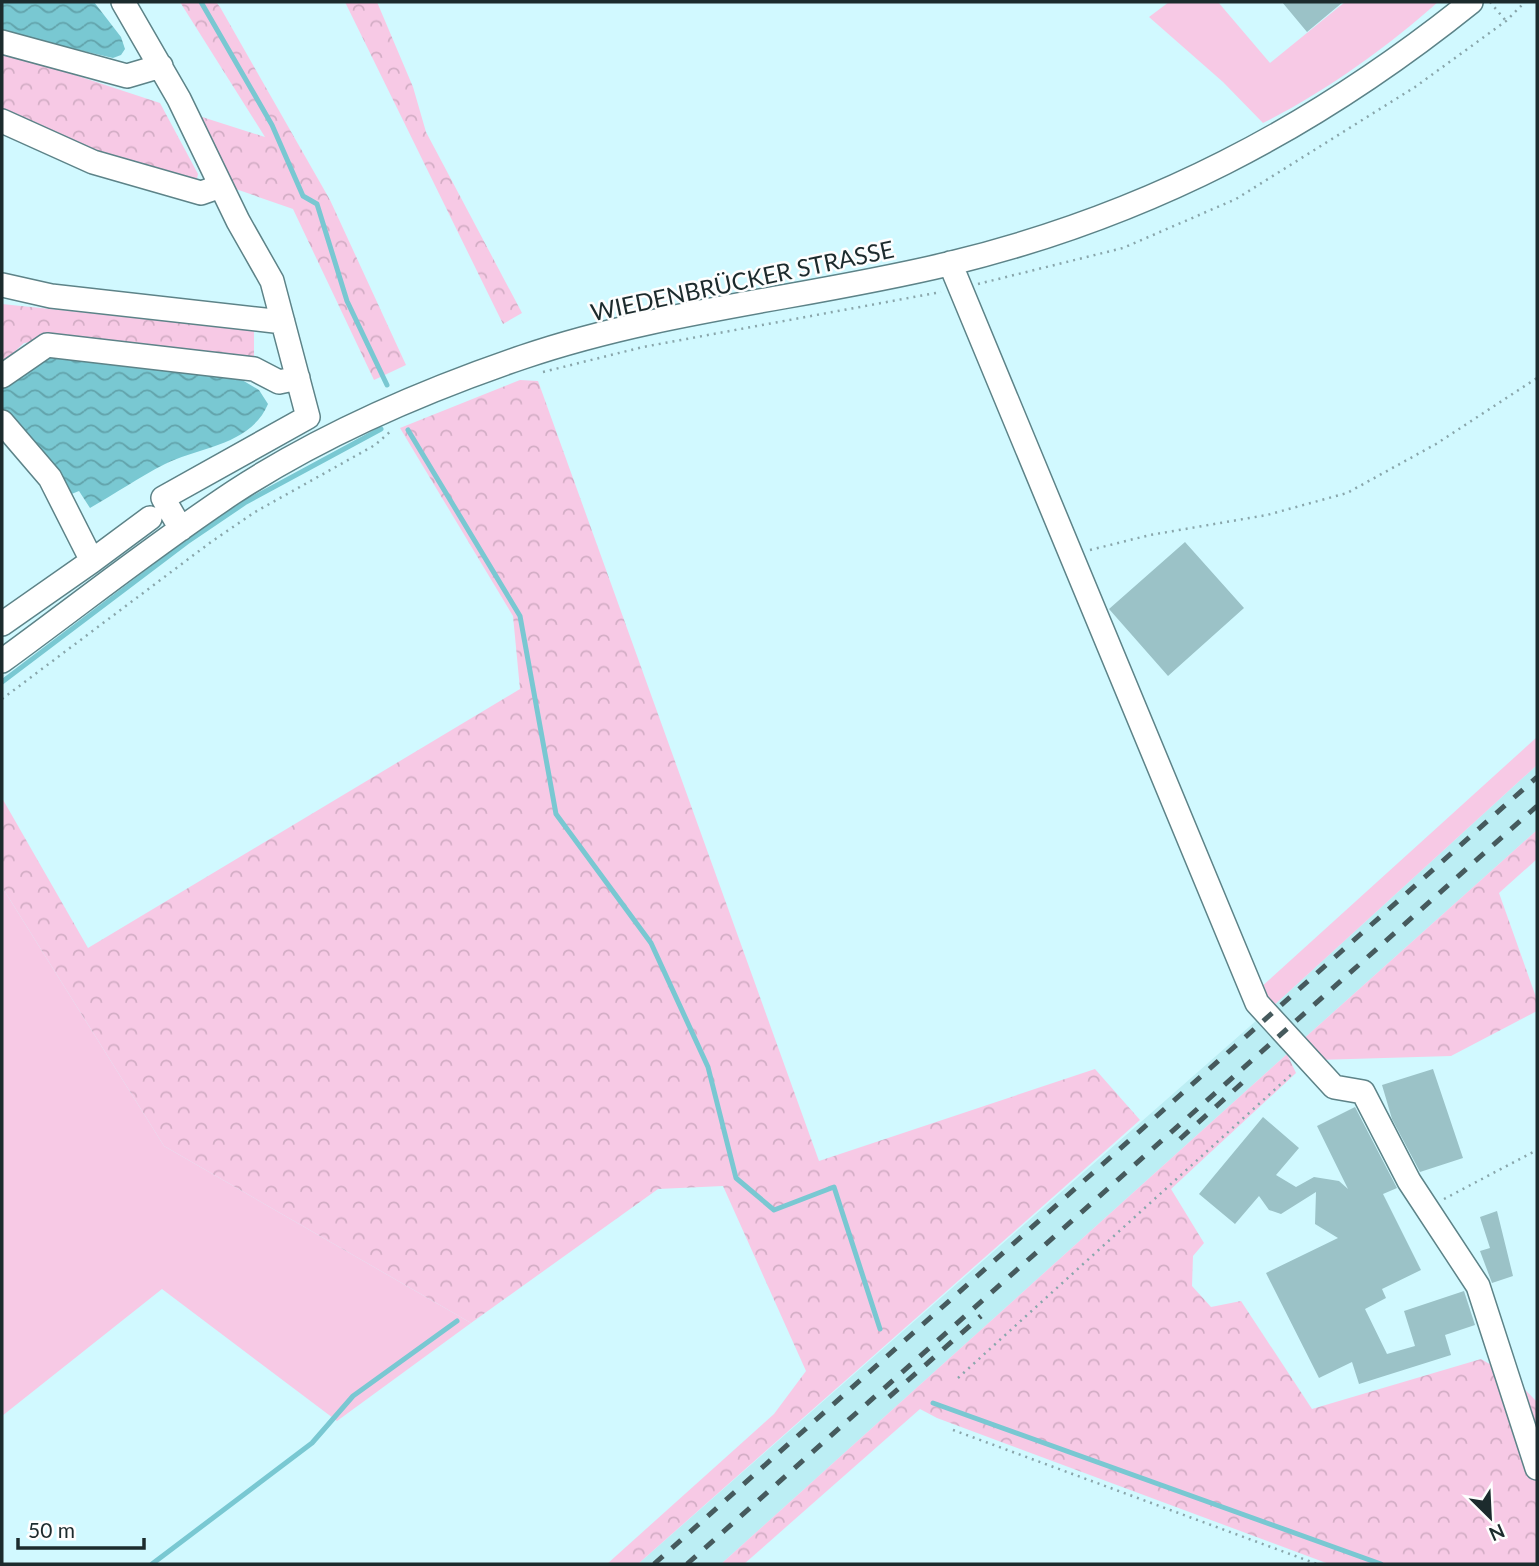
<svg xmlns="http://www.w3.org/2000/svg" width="1539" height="1566" font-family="Lato,sans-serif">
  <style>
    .built { fill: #bceef4 }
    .green { fill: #f7c9e5 }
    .forest { fill: url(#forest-crowns) }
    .water { fill: url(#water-waves) }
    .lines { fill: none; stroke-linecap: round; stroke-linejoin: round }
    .stream { stroke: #79c8d2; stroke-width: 5 }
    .building { fill: #9bc2c7 }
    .minor-casing { stroke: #5d8388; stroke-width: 26 }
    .path { stroke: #89a6ab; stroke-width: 2.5; stroke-dasharray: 2 5; stroke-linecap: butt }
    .minor { stroke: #fff; stroke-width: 23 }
    .rail { stroke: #465a5d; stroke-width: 5; stroke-dasharray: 12 12; stroke-linecap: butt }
    .labels { text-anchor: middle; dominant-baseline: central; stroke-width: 5; stroke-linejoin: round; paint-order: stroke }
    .street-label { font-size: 24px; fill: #1c2b2d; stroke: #fefefe }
  </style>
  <defs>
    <pattern id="forest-crowns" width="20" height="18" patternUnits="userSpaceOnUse" patternTransform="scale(1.75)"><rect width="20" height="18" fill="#f7c9e5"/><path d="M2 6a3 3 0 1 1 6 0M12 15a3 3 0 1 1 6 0" fill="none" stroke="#d3adc5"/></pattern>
    <pattern id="water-waves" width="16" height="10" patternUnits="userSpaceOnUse" patternTransform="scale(1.75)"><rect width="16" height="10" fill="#79c8d2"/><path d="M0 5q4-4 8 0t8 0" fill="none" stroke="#62a3ab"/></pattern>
  </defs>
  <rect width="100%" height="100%" fill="#d1f9ff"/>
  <path class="built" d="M1537 765V830L1300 1042 1271 1008Z
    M1257 1020 1287 1054 721 1564H638Z"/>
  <path class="green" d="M1169 2H1218L1270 63 1345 2H1438C1386 48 1325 92 1263 123L1223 82 1149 17Z
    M1537 737V765L1271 1008 1259 989Z
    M2 887 164 1146 471 1323 337 1421 162 1289 2 1416Z"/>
  <path class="forest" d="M180 2H216L220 7 330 200 406 365 374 380 293 209 230 187 199 116 265 137Z
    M345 2H377L413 87 426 132 522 313 503 324Z
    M2 51 160 103 198 174 195 187 94 153 2 114Z
    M2 304 254 330V362L49 340 24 343 2 363Z
    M520 380 538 381 819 1161 1095 1069 1140 1120 638 1564H607L774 1414 806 1371 723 1186 658 1189 471 1323 164 1146 2 887V798L88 948 520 689 513 616 400 428Z
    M1537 830V859L1499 893 1537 1000V1011L1451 1056 1317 1060 1300 1042Z
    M1287 1054 1296 1073 1171 1189 1204 1243 1193 1256 1192 1286 1211 1307 1241 1301 1312 1409 1481 1359 1515 1379 1537 1402V1564H1329L937 1418 920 1409 744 1564H721Z"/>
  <path class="water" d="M2 2H94L121 37 125 49 121 55 113 58 2 32Z
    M47 351 232 374 259 390 268 404C251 445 199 447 165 464 139 477 115 494 90 508L79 491 69 495 3 414 2 385Z"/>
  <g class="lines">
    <path class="stream" d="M201 2 272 125 303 196 317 204 347 301 387 385
      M408 430 520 616 556 814 651 943 708 1067 736 1178 774 1210 834 1187 880 1329
      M2 682 187 542 246 502 381 429
      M933 1403 1381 1564
      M152 1564 312 1443 353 1396 457 1321"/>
  </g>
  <path class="building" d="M1282 2H1343L1307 32Z
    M1185 542 1244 608 1168 676 1109 609Z
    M1433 1069 1463 1158 1420 1172 1392 1119 1382 1085Z
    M1355 1107 1397 1188 1383 1194 1421 1270 1382 1289 1386 1298 1365 1309 1387 1354 1415 1346 1404 1311 1464 1291 1475 1325 1445 1335 1451 1355 1359 1384 1352 1362 1319 1378 1266 1273 1338 1238 1315 1224 1316 1192 1281 1214 1269 1210 1259 1196 1235 1224 1199 1194 1263 1117 1299 1148 1276 1175 1296 1187 1314 1177 1339 1181 1348 1189 1317 1126Z
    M1497 1211 1513 1276 1492 1283 1480 1251 1490 1248 1480 1217Z"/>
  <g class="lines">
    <defs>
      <path id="minor" d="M123 2 179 99 238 221 272 281 308 417 163 498 181 529
        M2 42 127 76 161 66
        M2 121 93 162 201 193 221 186
        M950 263 1257 1003 1334 1087 1363 1092 1409 1181 1478 1286 1537 1468
        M2 285 51 296 283 322
        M2 376 47 345 254 369 279 382 298 378
        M2 422 50 478 92 561 150 518
        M2 624 92 561
        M2 661C79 605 154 545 234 492 323 434 423 391 523 357 661 310 807 298 948 264 1146 216 1313 129 1471 2"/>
    </defs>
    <use href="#minor" class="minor-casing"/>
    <path class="path" d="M1490 2 1506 21
      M978 284 1123 248 1236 199 1415 87 1506 21 1525 2
      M543 372 643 347 941 292
      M1090 550 1150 535 1267 515 1347 493 1436 444 1537 378
      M2 699 211 542 255 512 375 445 392 430
      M1444 1199 1537 1150
      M958 1378 1294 1072
      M953 1430 1317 1564"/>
    <use href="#minor" class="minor"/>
    <path class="rail" d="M1180 1139 1242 1083
      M889 1397 981 1316
      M654 1564 1537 777
      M687 1564 1537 806"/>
  </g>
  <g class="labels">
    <g class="street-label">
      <text transform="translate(742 280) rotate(-12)">WIEDENBRÜCKER STRASSE</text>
    </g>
  </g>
  <rect width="1539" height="1566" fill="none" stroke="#1c2b2d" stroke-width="7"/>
  <g transform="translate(1490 1517) rotate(156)" stroke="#fefefe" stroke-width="5" paint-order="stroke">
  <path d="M0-5L12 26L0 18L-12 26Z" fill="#1c2b2d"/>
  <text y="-10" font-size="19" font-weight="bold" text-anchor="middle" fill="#1c2b2d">N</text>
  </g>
  <path d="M18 1538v10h126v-10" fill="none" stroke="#1c2b2d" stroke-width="3.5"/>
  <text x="28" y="1538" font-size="21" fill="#1c2b2d" stroke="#fefefe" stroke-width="5" paint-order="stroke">50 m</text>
</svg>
